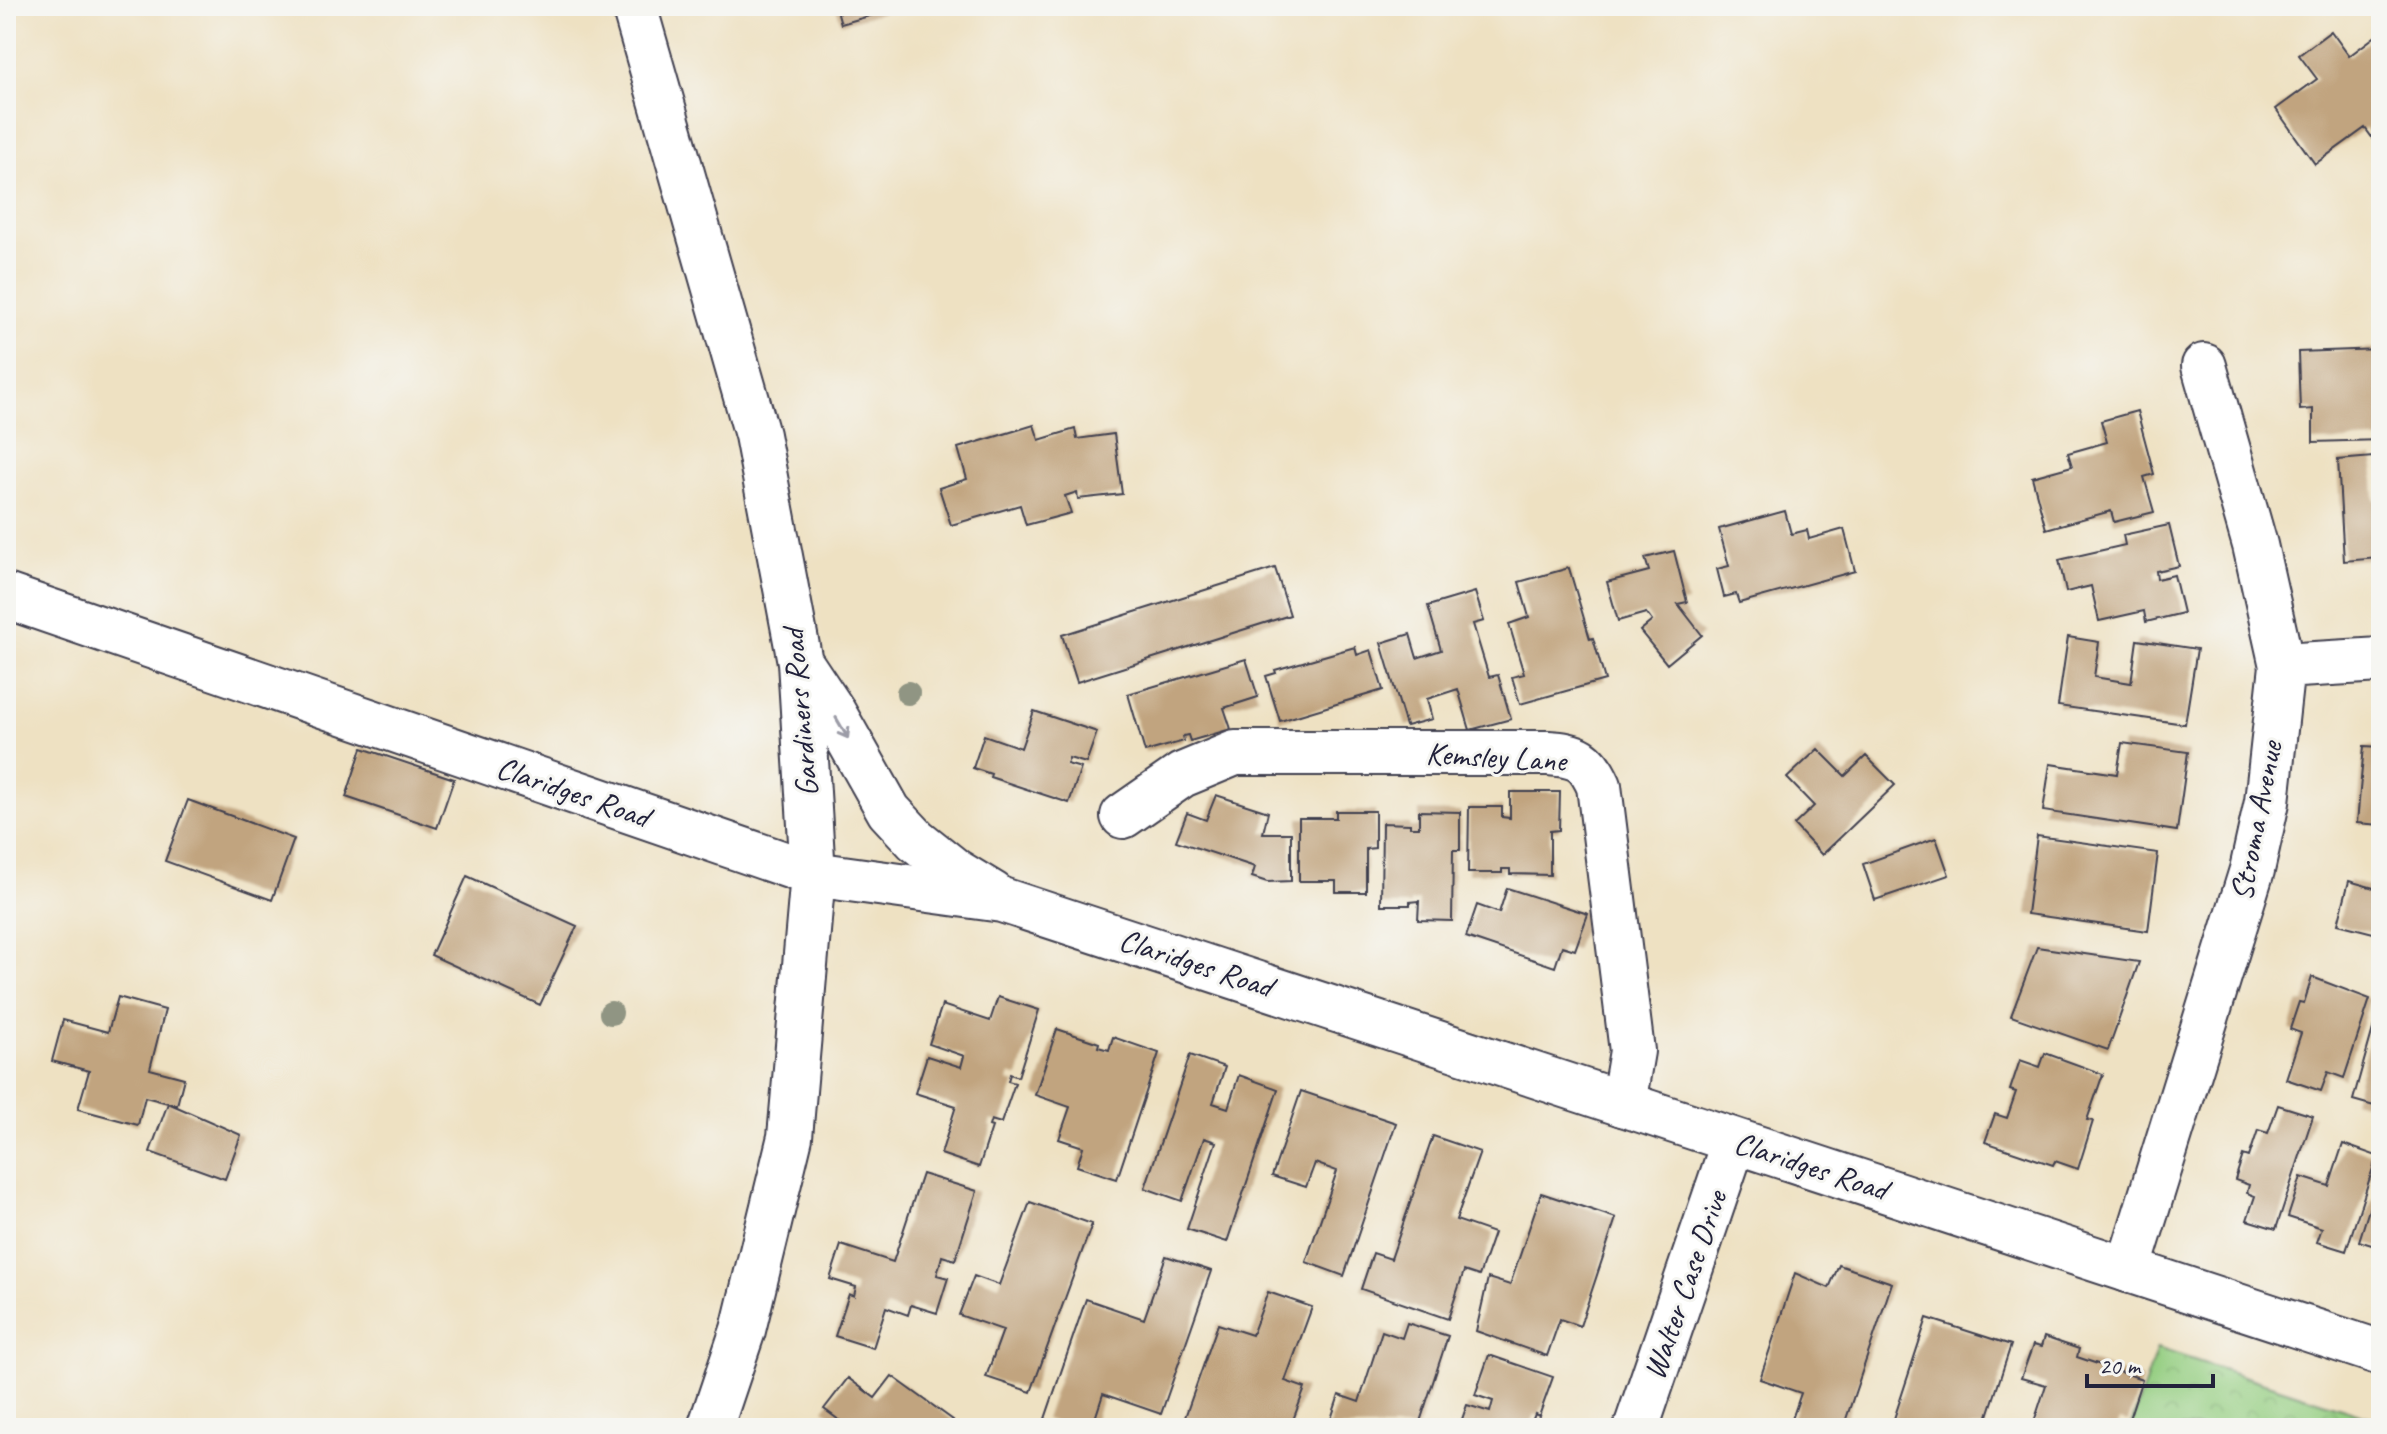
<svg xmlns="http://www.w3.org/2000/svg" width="2387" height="1434" font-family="Caveat,sans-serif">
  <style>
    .park { fill: url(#park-crowns); stroke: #5b785e; stroke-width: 2 }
    .building { fill: #c1a47f }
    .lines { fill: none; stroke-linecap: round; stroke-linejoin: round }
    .street-casing { stroke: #413f4f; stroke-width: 48 }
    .secondary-casing { stroke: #413f4f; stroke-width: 48 }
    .street { stroke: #fff; stroke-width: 44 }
    .secondary { stroke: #fff; stroke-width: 44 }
    .tree { fill: #909583 }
    .oneway { stroke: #9c9ca7 }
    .labels { text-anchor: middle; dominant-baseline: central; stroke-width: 6; stroke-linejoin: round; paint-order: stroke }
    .street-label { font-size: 32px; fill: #22223b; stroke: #f6f6f2 }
  </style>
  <defs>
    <pattern id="park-crowns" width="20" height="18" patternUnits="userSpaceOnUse" patternTransform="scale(2)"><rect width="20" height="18" fill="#94ce81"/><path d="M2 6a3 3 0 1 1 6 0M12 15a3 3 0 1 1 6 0" fill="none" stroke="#7fb170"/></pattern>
  </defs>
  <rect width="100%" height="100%" fill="#f6f6f2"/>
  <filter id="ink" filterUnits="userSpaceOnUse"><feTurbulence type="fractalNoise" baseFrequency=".0125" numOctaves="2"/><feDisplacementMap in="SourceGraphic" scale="16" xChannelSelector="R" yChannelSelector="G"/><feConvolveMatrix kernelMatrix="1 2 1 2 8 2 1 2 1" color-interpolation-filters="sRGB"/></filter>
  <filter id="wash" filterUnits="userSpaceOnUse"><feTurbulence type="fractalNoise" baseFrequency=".006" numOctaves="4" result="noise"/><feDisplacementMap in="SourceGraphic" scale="32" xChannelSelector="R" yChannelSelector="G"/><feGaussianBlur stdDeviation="1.8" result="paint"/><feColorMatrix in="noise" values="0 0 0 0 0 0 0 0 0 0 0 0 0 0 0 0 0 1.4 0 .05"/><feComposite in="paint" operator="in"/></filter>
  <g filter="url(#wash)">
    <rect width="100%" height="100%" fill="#eee1c2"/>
    <path class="park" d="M2157 1348 2381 1421V1428H2130Z"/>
    <g id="blocks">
      <path class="building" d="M836 6H901V7L841 24Z
        M2331 31 2349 56 2381 32V150L2365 128 2315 164 2276 109 2317 79 2299 55Z
        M2381 349V440L2313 442V409L2300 410 2298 352Z
        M2137 411 2154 474 2144 477 2154 512 2114 522 2111 511 2046 529 2032 477 2072 466 2068 453 2107 442 2101 421Z
        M1034 425 1039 440 1075 429 1077 439 1114 434 1122 494 1078 499 1077 492 1065 496 1071 513 1026 525 1020 505 951 525 939 488 967 479 958 448Z
        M2373 457 2375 500 2381 499V574H2378V558L2344 561 2338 460Z
        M1785 511 1791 534 1807 530 1809 539 1844 529 1855 571 1739 603 1736 594 1724 597 1717 569 1729 566 1719 529Z
        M2169 525 2179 566 2156 571 2157 579 2174 575 2183 613 2146 622 2144 611 2099 621 2091 586 2066 592 2059 560 2125 545 2123 535Z
        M1674 551 1687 602 1678 604 1702 635 1667 664 1640 631 1652 621 1646 613 1618 621 1607 582 1649 571 1645 558Z
        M1275 568 1290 615 1077 682 1062 635Z
        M1569 568 1590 639 1593 638 1605 680 1520 704 1512 677 1524 674 1509 624 1529 617 1519 582Z
        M1475 592 1484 621 1473 624 1489 677 1498 675 1511 719 1470 730 1458 689 1427 699 1432 719 1406 726 1381 643 1410 634 1417 658 1441 650 1428 606Z
        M2068 637 2099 642 2094 677 2131 683 2137 640 2197 649 2185 724 2058 706Z
        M1355 647 1357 655 1371 650 1383 690 1280 721 1266 676 1276 673 1275 670Z
        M1246 659 1258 697 1224 708 1231 729 1190 741 1188 735 1183 736 1184 741 1145 752 1128 694Z
        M1034 711 1097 732 1086 763 1069 758 1067 764 1081 768 1069 803 990 777 991 774 973 768 984 735 1021 748Z
        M2122 743 2188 752 2177 831 2043 811 2050 764 2117 774Z
        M2364 746 2381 747V825L2357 823Z
        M362 748 454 779 437 828 346 797Z
        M1818 749 1845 776 1866 756 1895 785 1822 855 1794 825 1814 806 1787 778Z
        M1510 792H1560L1559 830 1550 831V875L1510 874V869H1502V873H1468L1469 807H1502V817L1510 818Z
        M1216 795 1268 812 1263 833H1291V881L1267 882 1252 877 1255 867 1176 841 1187 813 1206 820Z
        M188 800 294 839 272 900 165 861Z
        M1336 811H1375V848L1366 849V892H1336V881H1299V818H1336Z
        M1419 811 1460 812V850H1453L1452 921 1418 920 1419 901 1410 902V905H1381L1382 823 1410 824V827H1419Z
        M2037 836 2158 853 2148 931 2027 914Z
        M1936 838 1949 875 1875 900 1863 864Z
        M467 876 577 926 540 1005 431 955Z
        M2349 881 2381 890V935L2338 924Z
        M1507 888 1588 914 1575 950 1562 946 1555 967 1466 937 1477 905 1499 913Z
        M2037 947 2139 962 2108 1050 2011 1016Z
        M2312 977 2370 999 2344 1078 2328 1072 2321 1091 2286 1079 2301 1033 2290 1029 2299 1002 2304 1003Z
        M118 997 165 1010 150 1069 184 1078 177 1105 168 1103 241 1135 225 1179 150 1152 168 1103 145 1097 138 1125 78 1109 89 1071 52 1061 63 1020 108 1032Z
        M998 997 1039 1010 1018 1077 1010 1074 1008 1081 1015 1083 1001 1123 991 1120 989 1126 992 1127 979 1167 941 1154 956 1106 915 1093 927 1056 961 1067 964 1056 929 1044 942 1005 990 1021Z
        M2380 1004H2381V1108L2353 1100Z
        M1057 1029 1099 1043 1098 1047 1109 1050 1113 1037 1159 1053 1117 1179 1077 1166 1083 1147 1059 1139 1070 1107 1035 1095Z
        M2045 1053 2103 1074 2087 1120 2093 1121 2078 1169 2055 1161 2053 1165 1985 1142 1995 1114 2007 1118 2016 1092 2010 1090 2020 1060 2040 1067Z
        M1190 1055 1225 1067 1213 1103 1228 1108 1239 1075 1278 1089 1227 1242 1187 1229 1216 1142 1204 1138 1182 1201 1145 1188Z
        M1301 1091 1396 1123 1344 1276 1306 1262 1337 1171 1315 1163 1306 1187 1272 1176Z
        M2278 1105 2313 1116 2276 1229 2247 1220 2255 1196 2247 1193 2249 1185 2235 1180 2243 1155 2249 1157 2258 1130 2268 1133Z
        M1433 1136 1480 1152 1456 1220 1494 1233 1479 1276 1464 1271 1448 1319 1361 1289 1373 1253 1391 1259Z
        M2343 1144 2377 1156 2346 1251 2317 1242 2322 1228 2288 1217 2301 1177 2329 1186Z
        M922 1174 977 1191 955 1260 942 1256 937 1275 948 1278 937 1313 911 1305 908 1315 886 1307 873 1348 835 1336 849 1294 854 1296 856 1287 830 1279 841 1245 893 1262Z
        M1541 1193 1616 1218 1580 1326 1560 1319 1547 1356 1476 1331 1488 1278 1510 1285Z
        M2372 1200 2381 1203V1248L2359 1241Z
        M1030 1202 1092 1224 1031 1392 986 1377 1003 1330 959 1315 974 1276 999 1285Z
        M1166 1256 1211 1271 1161 1414 1103 1394 1092 1428H1071L1045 1419 1086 1299 1144 1319Z
        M1839 1265 1892 1283 1843 1428H1789L1801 1393 1760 1379 1795 1273 1829 1288Z
        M1268 1292 1312 1307 1285 1381 1305 1388 1290 1428H1262L1243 1421 1240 1428H1198L1183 1423 1218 1324 1252 1335Z
        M1927 1318 2011 1345 1984 1428H1891Z
        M1407 1323 1448 1336 1418 1428H1328L1339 1395 1359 1402 1382 1331 1402 1338Z
        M2044 1337 2079 1349 2077 1357 2142 1379 2128 1422 2120 1420 2117 1428H2032L2046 1385 2021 1378 2033 1345 2041 1347Z
        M1489 1355 1553 1377 1539 1416 1535 1414 1531 1424 1543 1428H1459L1467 1405 1490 1412 1493 1401 1475 1395Z
        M892 1376 953 1420 947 1428H850L824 1409 848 1378 875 1398Z"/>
    </g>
  </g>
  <g filter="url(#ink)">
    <use href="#blocks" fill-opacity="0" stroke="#413f4f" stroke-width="2"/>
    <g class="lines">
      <defs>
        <path id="street" d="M6 596 813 874
          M2282 666 2381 660
          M1123 816 1182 775 1235 753H1548C1578 755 1587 759 1599 786L1632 1051 1623 1104
          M2128 1270 2252 870 2267 802 2282 666 2255 545 2204 366
          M1636 1428 1734 1141"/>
        <path id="secondary" d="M634 6 757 435 800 662 813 874 790 1137 743 1330 710 1428
          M802 665 832 710 889 811 916 840 955 871 993 894
          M813 874 1002 900 2381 1353"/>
      </defs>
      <use href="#street" class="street-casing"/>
      <use href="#secondary" class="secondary-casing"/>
      <use href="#street" class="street"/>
      <use href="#secondary" class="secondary"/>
    </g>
    <g class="tree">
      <circle cx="908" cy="693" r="12"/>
      <circle cx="611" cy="1013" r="12"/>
    </g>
    <defs><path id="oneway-shaft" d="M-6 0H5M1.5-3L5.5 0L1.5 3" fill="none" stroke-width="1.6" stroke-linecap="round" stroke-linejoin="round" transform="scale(2)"/></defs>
    <use class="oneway" href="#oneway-shaft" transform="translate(842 728) rotate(60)"/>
  </g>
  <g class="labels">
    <g class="street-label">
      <text transform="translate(800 713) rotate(-95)">Gardiners Road</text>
      <text transform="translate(1496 757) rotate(3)">Kemsley Lane</text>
      <text transform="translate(573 792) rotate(19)">Claridges Road</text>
      <text transform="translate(2256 821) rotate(-79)">Stroma Avenue</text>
      <text transform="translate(1196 963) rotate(18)">Claridges Road</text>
      <text transform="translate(1811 1166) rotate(18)">Claridges Road</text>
      <text transform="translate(1685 1285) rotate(-71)">Walter Case Drive</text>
    </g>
  </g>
  <rect width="2387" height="1434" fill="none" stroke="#f6f6f2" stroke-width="32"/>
  <path d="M2087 1374v12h126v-12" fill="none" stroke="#22223b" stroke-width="4"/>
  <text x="2099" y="1374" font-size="24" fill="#22223b" stroke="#f6f6f2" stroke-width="6" paint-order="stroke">20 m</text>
</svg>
